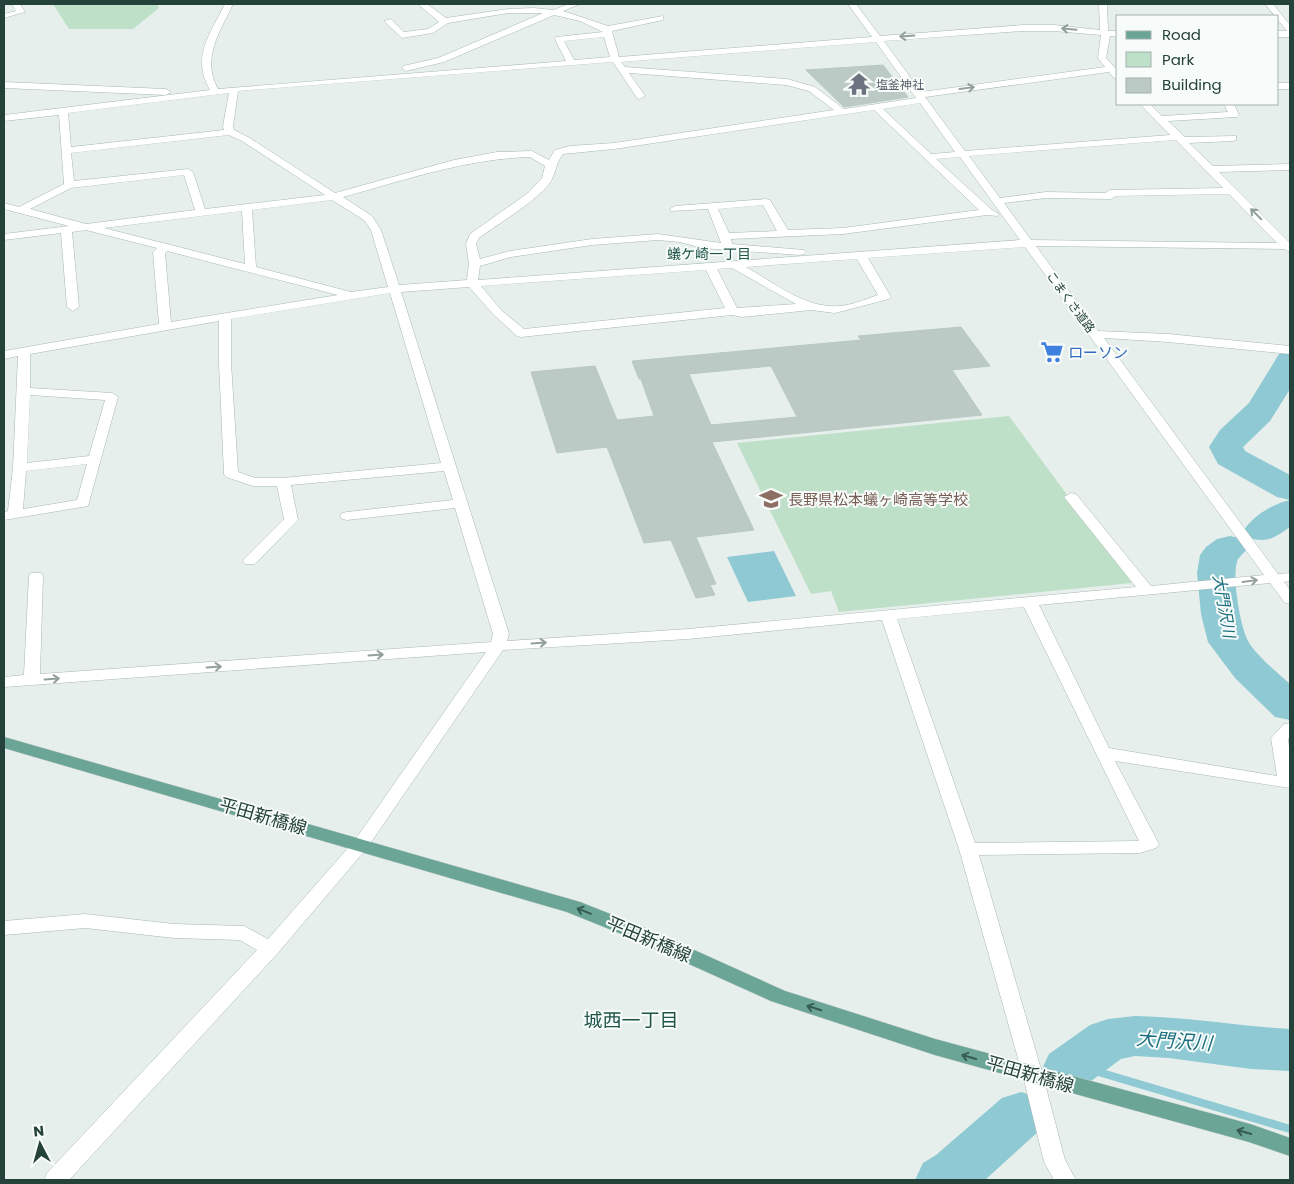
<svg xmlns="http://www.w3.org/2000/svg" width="1294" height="1184" font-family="Poppins,'Noto Sans JP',sans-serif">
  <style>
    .green { fill: #bfe0c8 }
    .water { fill: #8ec9d4 }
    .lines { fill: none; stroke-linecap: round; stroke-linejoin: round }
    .stream { stroke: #8ec9d4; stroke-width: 8 }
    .river { fill: #8ec9d4; fill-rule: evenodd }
    .building { fill: #bbcac4; stroke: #b8c9c2; fill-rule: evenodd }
    .minor-casing { stroke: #a8b8b2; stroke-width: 1 }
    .major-casing { stroke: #c2cac8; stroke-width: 1 }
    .minor { fill: #fff; fill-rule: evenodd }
    .major { fill: #6aa596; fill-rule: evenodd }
    .oneway { stroke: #92a09c }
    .oneway2 { stroke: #365b51 }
    .labels { text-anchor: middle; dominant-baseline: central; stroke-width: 4; stroke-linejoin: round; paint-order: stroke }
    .far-worship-label { font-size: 12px; fill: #5b616d; stroke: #f7fbf9; text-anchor: start }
    .far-street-label { font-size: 12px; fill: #24423a; stroke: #f7fbf9 }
    .far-neighbourhood-label { font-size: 14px; fill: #1f5548; stroke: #f7fbf9 }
    .shop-label { font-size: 15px; fill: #366cbe; stroke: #f7fbf9; text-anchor: start }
    .education-label { font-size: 15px; fill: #785e54; stroke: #f7fbf9; text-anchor: start }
    .water-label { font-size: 16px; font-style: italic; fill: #1c6f80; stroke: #f7fbf9 }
    .near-street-label { font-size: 18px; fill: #24423a; stroke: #f7fbf9 }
    .near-neighbourhood-label { font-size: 19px; fill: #1f5548; stroke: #f7fbf9 }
    .near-water-label { font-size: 19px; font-style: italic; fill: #1c6f80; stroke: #f7fbf9 }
  </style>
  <rect width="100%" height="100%" fill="#e6efeb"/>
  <path class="green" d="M53 4H157L159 8 133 29H69Z
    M1009 416 1132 583 839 612 831 591 811 594 737 443Z"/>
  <path class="water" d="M774 551 796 596 748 602 727 557Z"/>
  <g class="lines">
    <path class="stream" d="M1075 1065 1290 1129"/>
    <path class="river" d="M1290 352V389L1270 421 1243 447 1245 451 1290 475V500L1277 497 1218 464 1209 447 1220 430 1249 403 1279 354Z
      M1290 500V527C1274 538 1268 543 1249 538L1244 530C1254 515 1273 504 1290 500Z
      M1230 536 1243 539 1249 547C1245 552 1238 557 1237 562 1232 578 1240 623 1247 639 1254 654 1277 672 1290 684V720L1275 717 1235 678 1208 642 1201 614 1197 573 1200 555 1206 547 1217 539Z
      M1135 1016C1187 1017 1238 1026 1290 1029V1071L1251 1069 1169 1058 1135 1056 1121 1059 1087 1084 1068 1090 1049 1084 1042 1069 1049 1054 1090 1025 1108 1019Z
      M1021 1092 1040 1098 1048 1114 1040 1130 985 1180H915L923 1163 936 1155 1002 1098Z"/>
  </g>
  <path class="building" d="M883 65 908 97 844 107 806 70Z
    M961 327 990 366 952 370 982 415 712 442 754 530 696 537 716 584 710 585 715 595 696 598 671 540 644 543 607 447 557 453 531 372 595 366 617 420 654 416 641 379H639L632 361 861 340 858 336ZM771 366 797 417 711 425 689 374Z"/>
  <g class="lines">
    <defs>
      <path id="minor" d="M12 4H20L25 12 4 18V14L16 11Z
        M225 4H233C220 32 201 58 218 89L566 61 555 39 556 37 603 32 580 21 554 15 444 62 406 71 402 68 403 66 438 58 543 13H508L448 23 433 33 402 38 384 21 391 19 404 32 428 29 439 22 418 4H427L446 18 508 9 534 8 553 10 569 4H580L563 11 608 26 663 16V20L612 31 619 57 872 37 848 4H856L880 36 1023 25H1054L1100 30 1099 4H1107L1108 31H1118V37L1110 36 1106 58 1118 71V79L1114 78 1109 72 925 97 965 151 1170 135 1140 104H1150L1162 116 1228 112 1224 104H1234L1239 115 1237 117 1168 121 1185 137 1236 136V140L1233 141 1189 143 1213 166 1290 164V170L1219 172 1290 243V252L1284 249 1036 246 1098 331 1168 334 1290 346V354L1168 342 1104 338 1278 574 1290 573V581L1284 582 1290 590V604L1285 603 1270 583 1039 605 1109 748 1277 776 1271 738 1284 724 1290 723V737L1288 739 1290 754V788L1115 761 1159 844 1156 848 1140 853 979 855 1043 1076 1065 1160 1076 1180H1054L1044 1162 1023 1076 959 849 882 620 688 639 503 650 367 848 277 954 69 1180H44L47 1173 257 950 240 940 174 938 85 928 4 935V921L85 914 174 924 244 926 268 939 355 840 486 652 4 687V677L24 675 29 576 31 573H41L43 576 40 674 491 642 493 634 455 508 347 520 342 519 340 516 342 513 347 512 453 500 444 471 291 485 298 520 255 564H245L243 561 245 558 284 519 277 486H253L226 477 224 474 219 363V321L30 354V388L112 393 118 397 88 506 4 520V512L8 511 13 468 18 356 4 359V351L159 324 153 252 157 248 86 230 72 232 79 307 73 311 67 307 61 233 4 240V234L69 226 4 209V203L19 207 64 184 59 115 4 121V115L210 90C191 57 210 34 225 4ZM1023 31H1054L1101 35 1098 58 1105 67 921 92 884 41ZM604 37 610 57 574 60 564 41ZM876 42 916 98 844 109 815 87 787 79 625 67 621 62ZM613 62 637 98 640 99 645 96 629 73 786 85 809 91 834 110 614 143 570 146 555 150 549 160 532 151 497 152 454 160 335 193 248 137 234 130 233 126 238 91ZM229 93 223 126 224 130 71 147 68 113ZM920 103 955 152 931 154 883 109ZM874 110 979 210 843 228 788 230 770 200 766 199 675 206 670 209 671 211 708 209 721 243 658 234 592 239 510 251 480 259 476 244 479 238C496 225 544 197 552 179 557 169 555 165 563 154L614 149ZM229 135 242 141 325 195 205 209 193 172 188 169 74 181 71 153ZM1176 140 1223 188 1110 190 1105 193 1046 192 1000 198 969 156ZM530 157 545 166 542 178 528 193 470 234 466 244 469 264 467 280 399 285 381 230 372 216 343 197C405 180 465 159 530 157ZM960 157 1020 240 478 280 480 266 511 257 592 245 658 240 680 242 702 248 800 255 804 254 806 252 804 250 732 244 731 239 843 234 987 215 998 216 999 214 992 210 936 159ZM184 175 195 210 86 224 30 209 71 188ZM1229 194 1277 243 1031 240 1004 203 1046 198 1111 199 1116 196ZM332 200 364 220 371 230 388 287 351 292 256 267 252 210ZM763 205 777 231 729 233 718 209ZM242 211 245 264 104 228ZM1025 247 1264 575 1151 586 1076 494 1071 493 1064 497 1136 587 688 629 507 641 509 634 401 292 469 287 494 315 517 336 521 337 732 315 742 317 811 310 835 313 889 299 891 297 868 258ZM167 251 338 295 171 322 165 253ZM857 259 878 295C863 300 846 308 829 306 800 304 771 281 746 267ZM732 268 796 304 737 308 717 269ZM706 270 725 308 524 329 502 311 481 286ZM390 293 441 463 283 478H255L238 472 231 363V319ZM30 395 105 400 89 456 27 463ZM87 464 77 500 23 509 26 471ZM1024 607 1139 841 975 843 897 619Z
        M1265 4H1273L1290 25V37H1278V31H1287L1278 20V16H1275Z
        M4 82 166 89 171 92 166 95 4 88Z
        M1278 83H1290V89H1278Z"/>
      <path id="major" d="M4 737 580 902 643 927 785 991 935 1039 1250 1124 1290 1138V1156L1249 1142 935 1055 771 1001 629 937 567 912 4 748Z"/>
    </defs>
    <use href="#minor" class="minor-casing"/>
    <use href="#major" class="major-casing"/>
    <use href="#minor" class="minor"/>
    <use href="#major" class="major"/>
  </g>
  <defs><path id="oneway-shaft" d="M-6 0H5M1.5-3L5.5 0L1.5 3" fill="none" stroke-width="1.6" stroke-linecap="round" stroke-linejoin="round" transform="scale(1.25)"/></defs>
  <g class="oneway">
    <use href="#oneway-shaft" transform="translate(1069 29) rotate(-175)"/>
    <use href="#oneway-shaft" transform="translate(907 36) rotate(176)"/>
    <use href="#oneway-shaft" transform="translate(967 88) rotate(-8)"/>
    <use href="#oneway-shaft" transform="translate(1256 214) rotate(-135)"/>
    <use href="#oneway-shaft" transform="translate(1250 581) rotate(-8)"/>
    <use href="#oneway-shaft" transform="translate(539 643) rotate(-4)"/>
    <use href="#oneway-shaft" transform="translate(376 655) rotate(-4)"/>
    <use href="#oneway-shaft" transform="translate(214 667) rotate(-4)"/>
    <use href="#oneway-shaft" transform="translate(52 679) rotate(-4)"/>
  </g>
  <g class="oneway2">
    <use href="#oneway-shaft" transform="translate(584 911) rotate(-158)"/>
    <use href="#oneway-shaft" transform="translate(814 1008) rotate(-162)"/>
    <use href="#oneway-shaft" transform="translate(969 1057) rotate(-164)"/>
    <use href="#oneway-shaft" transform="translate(1244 1132) rotate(-164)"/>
  </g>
  <defs>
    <symbol id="temple-bare" viewBox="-9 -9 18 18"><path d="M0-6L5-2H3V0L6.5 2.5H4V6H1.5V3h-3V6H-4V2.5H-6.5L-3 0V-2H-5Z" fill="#6b7280" stroke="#f7fbf9" stroke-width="2.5" paint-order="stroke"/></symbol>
    <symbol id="supermarket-bare" viewBox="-9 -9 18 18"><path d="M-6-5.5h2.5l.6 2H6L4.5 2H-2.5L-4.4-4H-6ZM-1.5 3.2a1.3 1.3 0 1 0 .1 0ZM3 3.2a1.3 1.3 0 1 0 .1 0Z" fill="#3f7fe0" stroke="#f7fbf9" stroke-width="2.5" paint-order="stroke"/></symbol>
    <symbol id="school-bare" viewBox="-9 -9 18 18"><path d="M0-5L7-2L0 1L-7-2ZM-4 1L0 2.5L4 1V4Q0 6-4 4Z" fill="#8d6e63" stroke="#f7fbf9" stroke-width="2.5" paint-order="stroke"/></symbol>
  </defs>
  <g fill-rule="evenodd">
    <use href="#temple-bare" x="843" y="68" width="32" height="32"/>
    <use href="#supermarket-bare" x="1036" y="336" width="32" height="32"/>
    <use href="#school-bare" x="755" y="483" width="32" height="32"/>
  </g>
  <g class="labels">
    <g class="far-worship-label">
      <text x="876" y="84">塩釜神社</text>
    </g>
    <g class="far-street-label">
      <text transform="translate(1071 302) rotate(54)">こまくさ道路</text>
    </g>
    <g class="far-neighbourhood-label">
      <text x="709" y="254">蟻ケ崎一丁目</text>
    </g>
    <g class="shop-label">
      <text x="1068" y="352">ローソン</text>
    </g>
    <g class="education-label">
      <text x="788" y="499">長野県松本蟻ヶ崎高等学校</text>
    </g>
    <g class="water-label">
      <text transform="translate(1224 606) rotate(80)">大門沢川</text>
    </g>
    <g class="near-street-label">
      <text transform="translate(263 816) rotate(16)">平田新橋線</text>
      <text transform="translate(649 939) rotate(23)">平田新橋線</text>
      <text transform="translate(1030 1074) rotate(16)">平田新橋線</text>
    </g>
    <g class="near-neighbourhood-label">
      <text x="631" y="1020">城西一丁目</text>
    </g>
    <g class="near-water-label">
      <text transform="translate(1174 1041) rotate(4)">大門沢川</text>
    </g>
  </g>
  <rect width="1294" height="1184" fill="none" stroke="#24423a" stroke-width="10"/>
  <rect x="1116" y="15" width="162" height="90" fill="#f7fbf9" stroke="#a3b1ad"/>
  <rect x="1126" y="31" width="25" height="8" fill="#6aa596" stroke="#a3b1ad"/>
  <text x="1162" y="40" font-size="15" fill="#24423a">Road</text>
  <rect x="1126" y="52" width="25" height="15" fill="#bfe0c8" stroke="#a3b1ad"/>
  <text x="1162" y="65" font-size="15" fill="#24423a">Park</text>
  <rect x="1126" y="78" width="25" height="15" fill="#bbcac4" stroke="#a3b1ad"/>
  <text x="1162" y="90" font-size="15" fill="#24423a">Building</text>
  <g transform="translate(40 1144) rotate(354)" stroke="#f7fbf9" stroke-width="4" paint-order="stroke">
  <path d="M0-4L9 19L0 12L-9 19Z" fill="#24423a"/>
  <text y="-8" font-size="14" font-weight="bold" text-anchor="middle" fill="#24423a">N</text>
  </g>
</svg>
